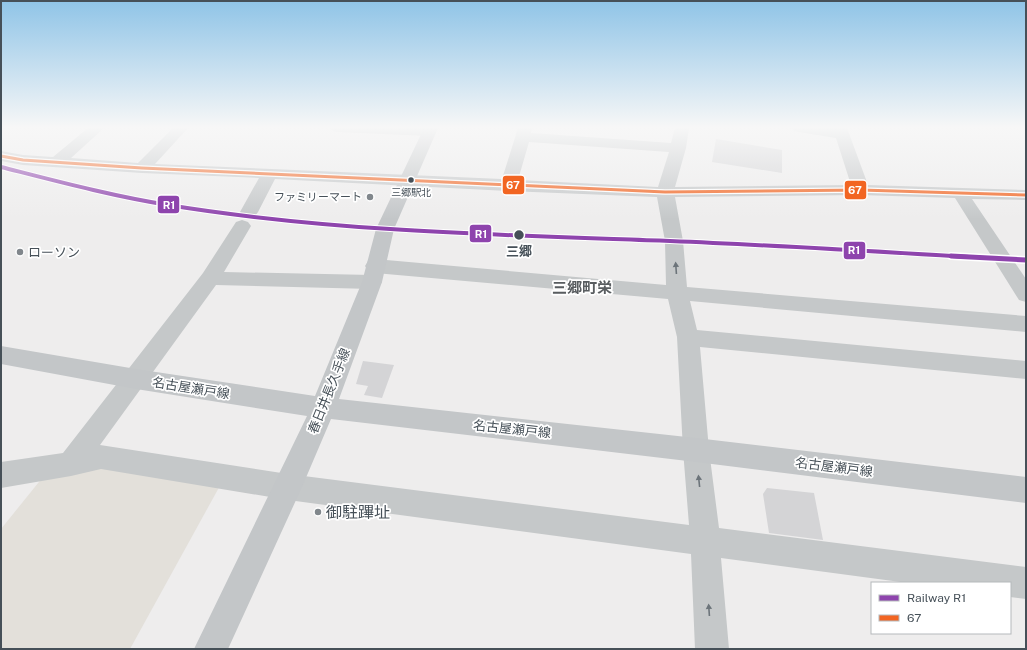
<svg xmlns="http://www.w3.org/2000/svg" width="1027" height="650" font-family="'Public Sans','Noto Sans JP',sans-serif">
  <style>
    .commercial { fill: #e3e0da }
    .building { fill: #d4d4d6 }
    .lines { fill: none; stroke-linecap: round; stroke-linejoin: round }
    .minor { fill: #c5c8c9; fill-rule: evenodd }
    .major { fill: #c3c6c8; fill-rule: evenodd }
    .bus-1-casing { stroke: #fff; stroke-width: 5.5 }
    .bus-1 { stroke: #f26522; stroke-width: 3 }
    .rail-1-far1-casing { stroke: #fff; stroke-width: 6 }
    .rail-1-casing { stroke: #fff; stroke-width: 8 }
    .rail-1-far1 { stroke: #8e44ad; stroke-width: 4 }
    .rail-1 { stroke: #8e44ad; stroke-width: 5 }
    .oneway { fill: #6c747a }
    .bus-dot { fill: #465058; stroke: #fff; stroke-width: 1.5 }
    .poi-dot { fill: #81878c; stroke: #fff; stroke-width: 1.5 }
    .labels { text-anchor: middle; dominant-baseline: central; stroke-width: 3.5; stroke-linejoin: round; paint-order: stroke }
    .far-bus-label { font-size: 10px; fill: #465058; stroke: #fff }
    .far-poi-label { font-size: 11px; fill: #465058; stroke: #fff; text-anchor: end }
    .stop-label { font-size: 13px; font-weight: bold; fill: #465058; stroke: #fff }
    .poi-label { font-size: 13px; fill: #465058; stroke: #fff; text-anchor: start }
    .street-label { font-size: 13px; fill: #465058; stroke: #fff }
    .quarter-label { font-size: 15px; font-weight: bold; fill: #595d60; stroke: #fff }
    .near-poi-label { font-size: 16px; fill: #465058; stroke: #fff; text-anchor: start }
    .line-badge { stroke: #fff; stroke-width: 1.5 }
    .badge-label { font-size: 11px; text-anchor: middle; font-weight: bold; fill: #fff }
  </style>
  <rect width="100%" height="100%" fill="#eeeded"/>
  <path class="commercial" d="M95 464 222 482 130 649H1V529L47 472Z"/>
  <path class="building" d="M716 139 782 150V173L712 162Z
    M363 361 394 365 382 398 364 395 368 386 356 384Z
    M767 488 814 493 823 540 769 533 763 494Z"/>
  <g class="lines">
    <path class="minor" d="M88 128H104L71 158 138 163 173 128H188L155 164 502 179 518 128H532L531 133 671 143 675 128H689L686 148 675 187 851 185 836 138 799 132 794 131 792 128H847L868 185 1026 190V200L972 199 1026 279V302L1019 300 955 198 861 195 675 197 683 241 687 287 1026 316V332L690 301 697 330 1026 361V379L700 347 709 450 719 528 1026 567V599L1010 597V583H908L721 558 729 649H695L691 554 288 500 101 469 71 476 1 488V462L63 453 203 273 236 222 242 220 248 222 251 226 224 272 372 275 379 277 382 282 379 287 372 289 216 285 100 445 288 474 689 525 683 450 677 337 668 299 375 273 368 271 365 266 368 261 375 259 666 285 665 241 657 197 508 191 275 179 258 212 255 216 249 217 243 216 240 212 259 178 142 173 23 165 1 161V151L23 155 53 157ZM529 142 669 152 658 187 518 180Z
      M331 128H431L434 129 436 132 434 135 429 136 338 132 333 131Z"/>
    <path class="major" d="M424 128H438L394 229 382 282 339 399 696 438 1026 477V503L696 462 331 419 302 487 228 649H194L307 416 136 389 1 364V346L136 369 315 396 362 282 376 229Z"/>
    <defs>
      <path id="bus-1" d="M1 156 23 160 142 168 665 192 861 190 1026 195"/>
    </defs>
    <use href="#bus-1" class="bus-1-casing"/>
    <use href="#bus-1" class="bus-1"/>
    <defs>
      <path id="rail-1-far1" d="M1 167C56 181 112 196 168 205 334 232 503 235 670 241 770 245 869 251 969 257"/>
      <path id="rail-1" d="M951 256 1026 260"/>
    </defs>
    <use href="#rail-1-far1" class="rail-1-far1-casing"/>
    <use href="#rail-1" class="rail-1-casing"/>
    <use href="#rail-1-far1" class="rail-1-far1"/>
    <use href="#rail-1" class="rail-1"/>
  </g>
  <defs><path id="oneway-solid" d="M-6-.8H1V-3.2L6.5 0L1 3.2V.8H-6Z"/></defs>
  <g class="oneway">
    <use href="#oneway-solid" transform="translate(676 268) rotate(-94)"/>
    <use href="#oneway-solid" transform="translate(699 481) rotate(-96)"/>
    <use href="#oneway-solid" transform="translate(709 610) rotate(-94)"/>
  </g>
  <linearGradient id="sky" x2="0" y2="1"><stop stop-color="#8fc4e7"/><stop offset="0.58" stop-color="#f7f7f7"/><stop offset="1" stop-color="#f7f7f7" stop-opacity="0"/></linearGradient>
  <rect width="1027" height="219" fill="url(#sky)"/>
  <g class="bus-dot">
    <circle cx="411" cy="180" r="3.5"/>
    <circle cx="519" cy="235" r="5.5"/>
  </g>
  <g class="poi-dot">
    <circle cx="370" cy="197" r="4"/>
    <circle cx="20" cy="252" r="4"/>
    <circle cx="318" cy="512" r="4"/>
  </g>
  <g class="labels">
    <g class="far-bus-label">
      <text x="411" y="192">三郷駅北</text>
    </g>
    <g class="far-poi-label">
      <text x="362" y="197">ファミリーマート</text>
    </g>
    <g class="stop-label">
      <text x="519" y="251">三郷</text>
    </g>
    <g class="poi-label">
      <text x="28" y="252">ローソン</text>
    </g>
    <g class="street-label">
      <text transform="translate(191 388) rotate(9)">名古屋瀬戸線</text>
      <text transform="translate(329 391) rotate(-68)">春日井長久手線</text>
      <text transform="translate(512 429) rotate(6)">名古屋瀬戸線</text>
      <text transform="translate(834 467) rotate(7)">名古屋瀬戸線</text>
    </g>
    <g class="quarter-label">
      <text x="582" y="287">三郷町栄</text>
    </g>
    <g class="near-poi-label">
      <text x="326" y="512">御駐蹕址</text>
    </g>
  </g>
  <g class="line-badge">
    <rect x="502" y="175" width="23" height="20" rx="4" fill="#f26522"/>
    <rect x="844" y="180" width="23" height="20" rx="4" fill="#f26522"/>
    <rect x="157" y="195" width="23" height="19" rx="4" fill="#8e44ad"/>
    <rect x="469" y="224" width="23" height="19" rx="4" fill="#8e44ad"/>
    <rect x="843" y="241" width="23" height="19" rx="4" fill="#8e44ad"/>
  </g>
  <g class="badge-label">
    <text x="513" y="189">67</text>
    <text x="855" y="194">67</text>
    <text x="169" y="209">R1</text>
    <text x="481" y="238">R1</text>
    <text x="854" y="254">R1</text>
  </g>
  <rect width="1027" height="650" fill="none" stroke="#465058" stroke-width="4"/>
  <rect x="871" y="582" width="140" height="52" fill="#ffffff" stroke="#b5b9bc"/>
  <rect x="879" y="595" width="20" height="6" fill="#8e44ad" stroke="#b5b9bc"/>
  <text x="907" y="602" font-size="12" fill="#465058">Railway R1</text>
  <rect x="879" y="615" width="20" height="6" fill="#f26522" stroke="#b5b9bc"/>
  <text x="907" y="622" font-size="12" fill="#465058">67</text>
</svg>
